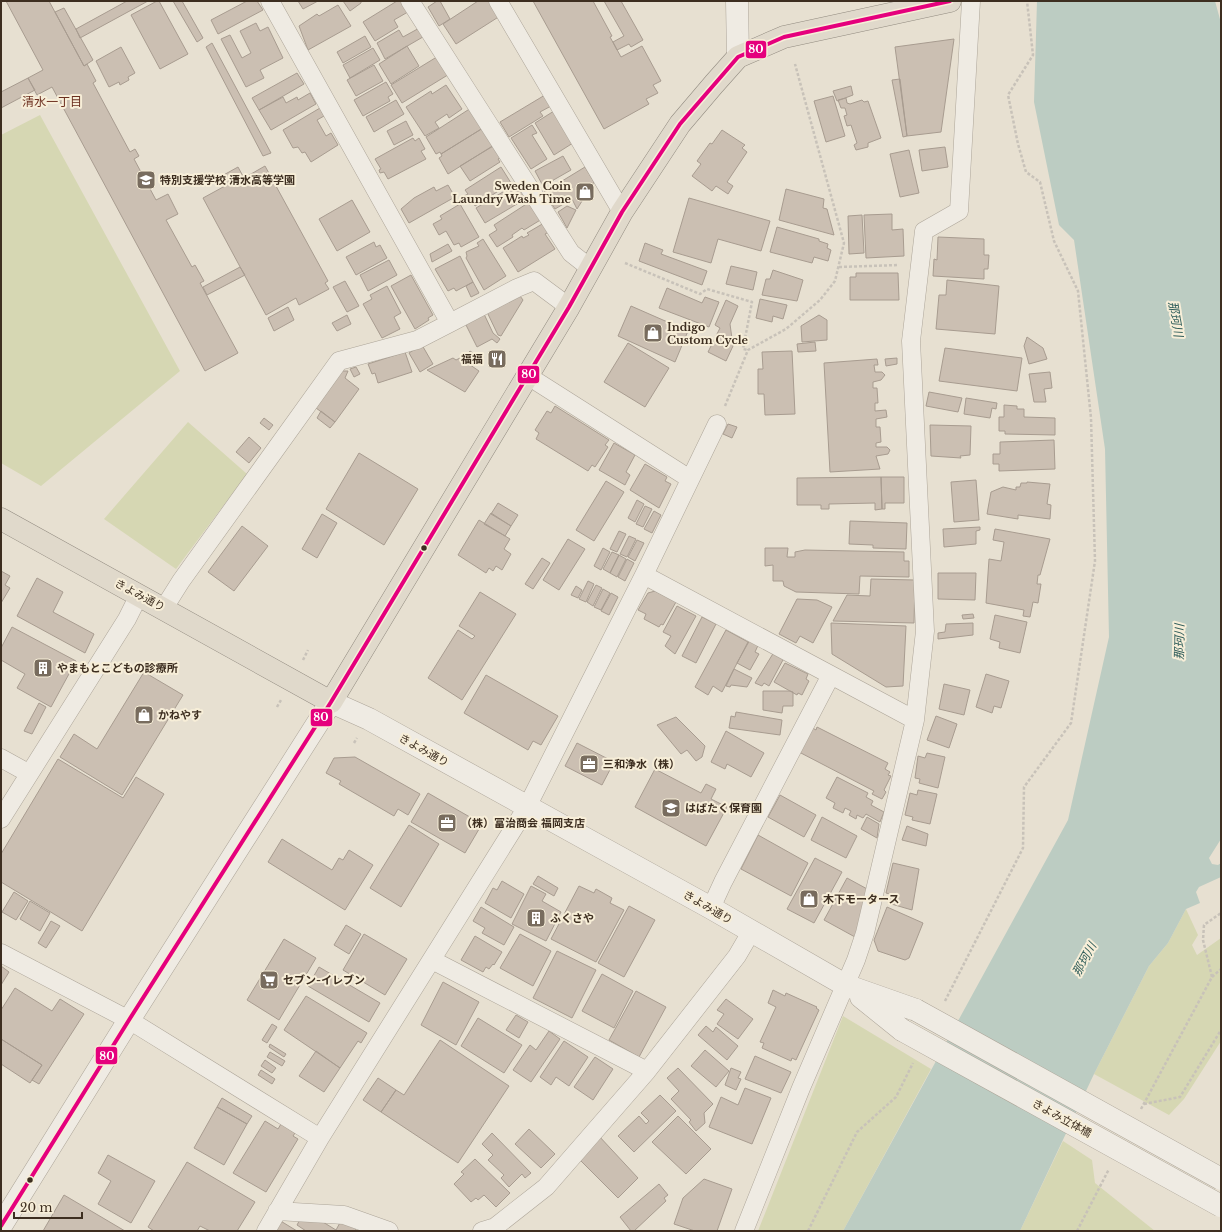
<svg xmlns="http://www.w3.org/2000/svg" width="1222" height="1232" font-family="'Libre Baskerville','Noto Sans JP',serif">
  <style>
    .green { fill: #d6d7b3 }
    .water { fill: #bcccc2 }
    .building { fill: #cbbfb2; stroke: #a89c90 }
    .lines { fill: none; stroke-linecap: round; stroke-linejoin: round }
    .minor-casing { stroke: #ada599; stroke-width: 19 }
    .tertiary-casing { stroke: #ada599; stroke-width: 23 }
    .trunk-casing { stroke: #928b80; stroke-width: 23 }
    .path { stroke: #c8c2b9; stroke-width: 2.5; stroke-dasharray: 3 2; stroke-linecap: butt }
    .minor { stroke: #efebe3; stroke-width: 18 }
    .tertiary { stroke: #efebe3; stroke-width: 22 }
    .trunk { stroke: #e0d9cb; stroke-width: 22 }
    .tertiary-bridge-casing { stroke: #ada599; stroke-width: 23; stroke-linecap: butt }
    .tertiary-bridge { stroke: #efebe3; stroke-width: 22 }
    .bus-1-casing { stroke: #f7eed8; stroke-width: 7 }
    .bus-1 { stroke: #e5007d; stroke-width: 4 }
    .bus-dot { fill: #3d2e20; stroke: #f7eed8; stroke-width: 1.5 }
    .labels { text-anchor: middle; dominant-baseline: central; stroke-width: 4; stroke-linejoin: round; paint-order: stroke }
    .poi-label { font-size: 11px; font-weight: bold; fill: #3d2e20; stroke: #f7eed8; text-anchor: start }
    .street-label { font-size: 11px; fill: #3d2e20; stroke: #f7eed8 }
    .neighbourhood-label { font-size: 12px; fill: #6b2e1e; stroke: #f7eed8 }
    .water-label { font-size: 12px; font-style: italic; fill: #2f5d5a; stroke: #f7eed8 }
    .line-badge { stroke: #f7eed8; stroke-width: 1.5 }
    .badge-label { font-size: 11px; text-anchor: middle; font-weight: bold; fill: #fff }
  </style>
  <rect width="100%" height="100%" fill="#e7e0d1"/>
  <path class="green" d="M40 115 180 371 41 486 1 463V135Z
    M188 422 247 474 176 569 104 519Z
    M1186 909 1198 935 1192 945 1197 955 1221 938V1041L1184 1099 1169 1115 1094 1074 1149 966 1168 943Z
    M843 1016 931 1069 843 1231H758Z
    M1063 1141 1092 1160 1095 1183 1155 1231H1020Z"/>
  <path class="water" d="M1037 1H1215L1221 23V839L1209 858 1212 864 1218 865 1221 863V877L1199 887 1196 892 1200 903 1186 909 1168 943 1149 966 1094 1074 1020 1231H843L1068 820 1109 637 1105 449 1074 240 1059 225 1034 102Z"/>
  <path class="building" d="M6 1H49L84 66 87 64 96 81 93 83 130 152 135 149 139 156 134 159 156 200 168 194 178 214 166 220 192 267 195 265 204 281 200 283 238 353 205 371 52 87 37 95 28 78 43 70Z
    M127 1H148L80 38 76 29Z
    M157 1H159L188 54 160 69 131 15Z
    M173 1H182L203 38 197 42Z
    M247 1H257L263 10 218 34 211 20Z
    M298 1H318L303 9Z
    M343 1H361V3L350 11Z
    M397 1H408L413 9 394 20 398 27 375 41 363 22Z
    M437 1H440L450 19 439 26 428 7Z
    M478 1H490L500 16 456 44 443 24Z
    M533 1H593L612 36 610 37 621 57 642 46 661 81 653 85 658 93 646 99 649 104 604 129Z
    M604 1H621L643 40 631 47 629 44 617 50 613 42 624 36Z
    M338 5 351 26 308 50 299 26 317 14 319 16Z
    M64 8 93 60 84 66 55 12Z
    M256 23 260 31 268 27 283 58 260 70 264 78 246 87 221 39 230 35 242 58 251 53 240 31Z
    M423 26 428 34 385 59 377 43 399 30 403 37Z
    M365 36 371 47 343 63 337 52Z
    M954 39 941 132 907 136 895 47Z
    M212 43 271 153 263 156 206 47Z
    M407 46 419 66 391 84 379 64Z
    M121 47 135 73 128 77 129 80 120 85 119 82 109 87 96 61Z
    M373 48 380 60 350 78 343 65Z
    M440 55 451 73 402 103 391 85Z
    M374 65 383 81 356 96 347 80Z
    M297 73 304 84 259 110 252 98Z
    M28 78 35 90 1 108V92Z
    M900 79 907 136 903 137 892 80Z
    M386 82 393 94 388 97 390 101 363 116 354 100Z
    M446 85 462 109 449 118 447 114 435 122 439 128 425 136 406 107 431 91 432 94Z
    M851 86 853 95 837 101 833 91Z
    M310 93 316 104 271 130 259 110 283 97 286 103 297 97 298 100Z
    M545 95 551 106 540 112 543 116 509 137 500 122Z
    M833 96 845 136 826 142 814 101Z
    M846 98 847 103 850 104 862 100 864 102 868 101 881 138 868 143V147L856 150 854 145 857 143 851 125 847 126 844 116 847 115 845 108H841L838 100Z
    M396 100 404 114 374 132 366 117Z
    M320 108 324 116 317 120 326 136 331 133 338 145 311 162 305 152 302 153 298 147 293 148 283 130Z
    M471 108 483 128 441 154 440 152 436 154 426 137Z
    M554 111 573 143 554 155 535 123Z
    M406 121 413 135 394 145 387 131Z
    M532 125 537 133 532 135 547 159 531 169 511 138Z
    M483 128 494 145 448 174 439 158 442 156 441 154Z
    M722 130 745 145 742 148 747 152 727 182 733 186 728 194 716 186 712 191 692 176 701 164 697 161 710 143 712 144Z
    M413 138 415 141 419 138 425 149 421 151 426 159 388 179 384 172 380 173 379 170 381 169 375 159Z
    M495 145 503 156 498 159 500 162 470 181 460 166Z
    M945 147 948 167 922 171 919 150Z
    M909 150 919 193 900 197 890 154Z
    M563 156 571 170 543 186 535 171Z
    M265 166 328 281 325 283 329 289 299 305 296 298 266 315 203 198 225 186 220 177 238 167 244 178Z
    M501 167 511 183 475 206 473 202 470 205 464 196 468 194 465 190Z
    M585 167 594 182 577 209 572 199 555 209 544 192Z
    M518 183 527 198 485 223 476 208Z
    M448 185 455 197 409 223 401 209 414 198 434 187 436 191Z
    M786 189 824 199 823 208 827 209 834 235 779 220Z
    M689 198 770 221 761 251 718 239 711 263 673 252Z
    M352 200 370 232 337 251 319 219Z
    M531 201 542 219 524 230 522 228 512 235 513 237 497 247 489 235 497 230 494 225Z
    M460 204 479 237 461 247 459 243 454 245 446 231 439 235 433 224 442 219 440 216Z
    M567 206 576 210 567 228 558 212Z
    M892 214V230L903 229 904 256 866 258 864 215Z
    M862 215 864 253 849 254 848 216Z
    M544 223 549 232 545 234 555 249 518 272 503 248 522 236 523 238 529 235 527 233Z
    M777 227 819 239V241L828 244 827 248 831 250 828 261 814 257 812 263 770 252Z
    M938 237 984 239V255H989L988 269H984V279L933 276 934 259 937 260Z
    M483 239 506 276 484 290 466 258 467 256 466 252 479 246 477 243Z
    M374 242 376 247 380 245 387 258 356 275 346 257Z
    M645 243 663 250 661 254 707 271 702 285 639 261Z
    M448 244 452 251 432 262 430 254Z
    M460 256 473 282 456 291 454 288 448 291 435 269Z
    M389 260 397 275 368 291 360 275Z
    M731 266 757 272 753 290 726 284Z
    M240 267 245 275 207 295 203 287Z
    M773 270 803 280 797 301 762 295 766 279H770Z
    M856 273H898L899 300H850V277H856Z
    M411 275 433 315 428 318 429 320 415 329 391 286Z
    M947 280 999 286 995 334 936 329 939 295H946Z
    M345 281 359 306 347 312 333 287Z
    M473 282 479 293 471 297 466 286Z
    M387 286 401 313 394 317 400 329 382 338 363 304 372 299 370 295Z
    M667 288 702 303 705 297 719 302 709 327 659 308Z
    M520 296 523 300 501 336 498 335 487 312Z
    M760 299 787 305 783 319 773 316 772 322 756 318Z
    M726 300 738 306 730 324 733 346 726 361 708 352 720 328 715 325Z
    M631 306 688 331 675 362 618 336Z
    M288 307 294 320 274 331 268 318Z
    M484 314 493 333 500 339 497 343 492 339 477 347 465 323Z
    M347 315 351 324 337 331 332 323Z
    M819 315 827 320V340L802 342 801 326Z
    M1027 337 1043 348 1047 359 1029 364 1024 346Z
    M815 342 816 351 798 352 797 344Z
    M628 343 669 368 645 407 604 382Z
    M422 345 433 364 420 372 409 353Z
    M945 348 1022 358 1017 391 939 381Z
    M470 351 476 355 469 364 462 359Z
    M792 351 795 414 765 415 764 394H758V369H763L762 352Z
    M405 352 412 372 378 383 375 373 372 374 368 364Z
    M453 358 456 360 460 358 479 371 465 392 427 370Z
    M897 358V364L886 366 885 359Z
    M877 359 878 365H874L875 372H882L885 375 881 380 873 382V388H877L878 403H875V411L886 410 887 417 876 419V427H880L881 442 876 443V447H887L890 450 888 454 876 456 880 469 830 472 824 363Z
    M356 367 360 374 354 377 350 369Z
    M342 371H348L345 378 359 389 335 422 316 408Z
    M1050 372 1052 388 1044 389 1046 402H1034L1029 374Z
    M929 392 962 398 958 412 926 406Z
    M966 398 997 403 996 409 992 408 990 418 964 414Z
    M1004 405 1017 406V409H1024V417L1055 418V435L1005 434V431H999V417H1004Z
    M555 406 609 440 605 445 608 447 595 467 592 465 588 471 536 439 539 433 535 430 547 411 551 413Z
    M321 411 335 422 330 428 317 418Z
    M264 418 273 425 269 430 260 423Z
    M728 424 737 427 732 438 723 434Z
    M930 425 971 426 970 455 960 456 961 458 931 456Z
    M249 437 261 448 249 463 236 452Z
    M1054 440 1055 469 999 471V464H993V454H1000V442Z
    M614 443 635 455 626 472 630 475 625 485 599 470Z
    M359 453 418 489 384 545 326 509Z
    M645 464 667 477 665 481 671 484 659 508 630 490Z
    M881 477 882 509 875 510V503L829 504V509H821V505H797V478Z
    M881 477H904V503H885V509H882Z
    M976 480 979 520 954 522 951 482Z
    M606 481 624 492 594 541 576 530Z
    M1027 482 1050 484 1047 504 1051 505 1050 519 1018 515V519L987 514 991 492 1003 487 1016 490V487H1020L1021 483H1027Z
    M637 500 644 504 635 522 628 518Z
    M498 503 518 515 511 526 491 514Z
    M645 506 652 509 643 527 636 524Z
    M654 511 661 515 652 533 644 529Z
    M491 513 511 526 505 536 484 524Z
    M322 514 337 523 317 558 302 549Z
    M479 520 510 539 504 549 511 554 502 570 496 566 493 571 489 568 486 573 458 555Z
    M850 521 907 523 906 549 873 548V545L849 544Z
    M242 526 268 546 234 591 208 572Z
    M980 527V530L976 531V544L944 547 943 529Z
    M995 529 1050 539 1040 575H1038L1037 584H1041L1038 603 1033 602 1030 617 1023 616 1024 610 986 603 989 559 1001 561 1004 542 993 540Z
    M619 531 626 534 617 552 610 549Z
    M629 536 636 539 627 557 620 554Z
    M568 539 585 549 559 590 543 580Z
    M637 540 644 543 635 561 628 557Z
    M603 548 610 552 601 570 594 566Z
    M765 548H788L787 557H795V552L805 550 904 552V561H909V577L860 576 859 594 796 592 784 586 783 581H773V565L765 566Z
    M612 552 619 555 610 573 603 569Z
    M619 555 626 559 617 577 610 573Z
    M542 558 550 563 533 589 525 584Z
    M627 559 634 563 625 581 618 577Z
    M1 571 10 576 5 585 10 588 1 603Z
    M938 573H976L975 600 938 599Z
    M37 578 63 592 53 612 94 634 85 653 17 616Z
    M871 579 915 580 914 623 833 621 847 595 870 596Z
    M588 581 594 584 586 602 579 599Z
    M596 585 602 588 593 606 587 602Z
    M576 586 582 590 578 598 571 595Z
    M603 589 610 593 601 610 594 607Z
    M655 591 676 602 663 625 661 624 659 627 644 619 646 614 638 610 648 593Z
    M480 592 516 614 462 700 428 678 458 630 472 639 475 636 459 626Z
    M611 593 618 597 609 615 601 611Z
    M797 599 817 600 832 607 813 643 800 636 796 643 779 634Z
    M677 606 696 616 675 654 665 646 671 636 663 632Z
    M973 614 974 618 963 619 962 615Z
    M995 615 1027 622 1020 653 999 648 1000 642 990 639Z
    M702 617 716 624 696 663 682 656Z
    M831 623 906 626 903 686 886 687 832 654Z
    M973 623V635L938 639V633L945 632 946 624Z
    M12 627 76 661 51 707 17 688 25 674 1 660V648Z
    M726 630 748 642 722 692 713 686 708 695 695 687Z
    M752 636 760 641 755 652 759 654 750 670 737 663Z
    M774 652 784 658 769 686 764 683 762 686 755 683Z
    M785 663 808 674 806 679 809 681 802 695 798 693 797 695 774 682Z
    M734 669 752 678 747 687 731 685 730 687 726 686Z
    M144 672 183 695 122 795 60 757 74 734 97 749Z
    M986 674 1009 681 1001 708 994 706 992 713 976 707Z
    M486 675 558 716 541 745 533 741 528 750 464 713Z
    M944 684 970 690 964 715 939 709Z
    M763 691H790L793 692V706H783L782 713 763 710Z
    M39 703 46 707 32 734 24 731Z
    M736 712 782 720 780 735 729 728 731 716 735 717Z
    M936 716 957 724 949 748 927 740Z
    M676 717 705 746 702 757 696 761 687 750 681 754 657 725Z
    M811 727 816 730 817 727 888 763 885 769 890 772 888 775 891 776 884 790 886 792 882 799 872 794 874 791 799 752Z
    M726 731 764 753 751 777 727 764 725 769 711 762Z
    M577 743 614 762 602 785 565 766Z
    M927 753 945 757 938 788 919 783 920 779 915 778 918 756 925 758Z
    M355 757 420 794 408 815 398 809 394 816 339 784 341 781 326 773 334 758Z
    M58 759 123 798 136 777 164 794 82 931 1 882V854Z
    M655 769 701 793 706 784 716 789 711 799 727 807 706 846 635 807Z
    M837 777 868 793 866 797 873 801 871 805 884 812 880 822 866 814 863 818 857 815 856 819 849 815 851 811 845 808 843 813 833 808 835 803 826 798Z
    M918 790 937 794 930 824 912 820 913 817 905 815 910 793 917 795Z
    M428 793 482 824 465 853 411 822Z
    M780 795 816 815 804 837 768 817Z
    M822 817 857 836 846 858 811 840Z
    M867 817 879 824 877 838 861 829Z
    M409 825 439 844 401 907 370 888Z
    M907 826 928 834 926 846 902 840Z
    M758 835 808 863 791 896 741 869Z
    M282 839 332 870 339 858 343 860 349 850 373 865 345 910 268 862Z
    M815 858 842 872 814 923 787 909Z
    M893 863 919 869 912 910 888 903 890 894 886 893Z
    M538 876 558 888 554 896 533 884Z
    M847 878 869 890 855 937 824 920Z
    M502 881 524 894 511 918 485 903 493 888 497 890Z
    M531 886 546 894 542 901 561 912 546 941 512 924Z
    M579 886 594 893 596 889 612 898 610 903 624 910 596 962 551 939Z
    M14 892 28 901 16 920 2 912Z
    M30 901 50 913 40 931 20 919Z
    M629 906 655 920 624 977 598 963Z
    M481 907 514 927 504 945 482 933 485 928 473 921Z
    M887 907 923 923 909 958 905 960 878 951 874 940Z
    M51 921 60 926 46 948 38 943Z
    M346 925 361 934 349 954 334 945Z
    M364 934 407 959 385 995 343 970Z
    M520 934 551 951 533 986 500 968Z
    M475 936 502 952 494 965 493 964 489 969 486 967 483 972 461 960Z
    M284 939 316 958 279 1020 247 1000Z
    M557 951 596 970 572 1018 533 998Z
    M1 966 9 972 1 985Z
    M319 967 380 1003 369 1022 308 986Z
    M602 974 633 991 614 1028 582 1011Z
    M443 982 479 1002 456 1045 421 1025Z
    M15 988 52 1011 60 999 84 1014 39 1084 32 1080 42 1065 1 1039V1010Z
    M773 990 785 996 786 993 817 1007 816 1008 819 1010 796 1060 792 1058 791 1061 762 1048 764 1043 760 1042 776 1007 768 1003Z
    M636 991 666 1007 639 1057 609 1040Z
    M306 996 367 1033 361 1043 358 1041 340 1068 284 1030Z
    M726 999 753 1019 738 1039 717 1024 724 1014 717 1010Z
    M516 1015 528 1022 519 1038 506 1030Z
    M478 1018 522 1045 504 1073 461 1046Z
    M272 1024 277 1027 267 1043 262 1040Z
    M706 1026 713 1032 716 1027 738 1046 727 1060 698 1035Z
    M549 1031 560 1039 531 1082 513 1070 530 1045 536 1050Z
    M1 1039 42 1065 30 1083 1 1064Z
    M440 1040 509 1086 458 1163 381 1112 396 1090 404 1095Z
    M564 1041 588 1057 569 1086 556 1077 551 1085 540 1077Z
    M270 1044 286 1054 284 1057 269 1047Z
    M705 1050 729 1071 716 1087 691 1066Z
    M316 1051 340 1068 324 1092 299 1076Z
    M270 1052 285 1061 282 1066 267 1057Z
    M755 1056 791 1072 781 1093 745 1079Z
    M595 1057 613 1069 593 1100 574 1087Z
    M265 1060 276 1068 272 1073 261 1066Z
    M678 1068 713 1104 704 1113 705 1123 696 1131 689 1122 691 1120 671 1099 679 1091 667 1078Z
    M731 1068 741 1072 738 1078 741 1079 736 1090 725 1085Z
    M261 1070 275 1079 272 1084 258 1075Z
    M378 1078 396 1090 381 1112 363 1100Z
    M745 1088 771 1098 752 1144 709 1127 721 1097 738 1105Z
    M660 1095 676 1111 634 1152 618 1136 639 1116 646 1124 649 1121 641 1113Z
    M222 1098 252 1116 247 1124 217 1107Z
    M217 1107 247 1124 224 1165 194 1148Z
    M678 1116 711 1149 686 1174 652 1142Z
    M265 1121 278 1129 281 1124 295 1133 293 1136 298 1139 266 1192 233 1173Z
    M529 1129 555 1154 541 1168 515 1144Z
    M492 1133 531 1173 525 1178 522 1174 509 1187 501 1178 504 1175 488 1160 493 1155 482 1144Z
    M598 1135 638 1178 618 1198 578 1158Z
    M108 1155 155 1181 131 1223 98 1204 111 1181 98 1173Z
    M475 1159 510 1193 496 1207 484 1195 478 1200 476 1198 471 1202 454 1184 464 1174 461 1172Z
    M187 1162 255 1202 237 1231H210L200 1226 197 1231H154L148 1227Z
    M704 1179 732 1189 717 1231H695L674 1224 683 1198Z
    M659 1184 668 1195 664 1198 666 1201 634 1231H631L620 1217Z
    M64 1195 125 1231H43Z
    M302 1216H313L336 1230 342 1219 357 1227 355 1231H306L297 1225Z
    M279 1220 297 1231H273Z"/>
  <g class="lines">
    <defs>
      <path id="minor" d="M270 1 450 323 517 288 534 281 569 307
        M410 1 571 253 590 268
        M498 1 622 212
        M528 376 690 479
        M644 575 915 720
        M164 608 181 581 339 361 417 340 450 323
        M1 758 28 773
        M1 819 127 619 139 595
        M711 908 723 882 831 675
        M1 953 129 1020 320 1138
        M432 960 647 1071
        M277 1211 344 1215 389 1231
        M266 1231 320 1138 527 807 644 575 717 424
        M482 1231 495 1227 546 1187 647 1071 737 956 751 932
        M744 1231 801 1088 856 960 865 933 915 720 925 631 911 341 924 231 959 211 971 1"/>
      <path id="tertiary" d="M737 1 738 57
        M861 997 902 1030
        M1 1226 129 1020 331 702 369 719 711 908 845 985 916 1010"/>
      <path id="trunk" d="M1 519 331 702 569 307 622 212 680 124 714 84 738 57 784 37 950 1"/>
    </defs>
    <use href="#minor" class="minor-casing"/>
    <use href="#tertiary" class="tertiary-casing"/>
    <use href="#trunk" class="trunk-casing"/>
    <path class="path" d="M625 263 700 294 707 289 752 302 743 349 748 350
      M839 267 899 265
      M725 406 748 350 786 329 820 300 835 281 844 243 795 64
      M303 660 308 650
      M277 707 281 700
      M354 743 357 738
      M1212 977 1221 969
      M945 1001 1023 848 1024 787 1071 723 1095 561 1091 418 1078 291 1054 241 1040 182 1026 172 1018 144 1008 95 1033 55 1027 1
      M1144 1104 1180 1097 1221 1030
      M1141 1109 1212 977 1203 940 1204 925 1221 913
      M808 1231 857 1132 896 1097 913 1063
      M1077 1231 1109 1169"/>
    <use href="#minor" class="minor"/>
    <use href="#tertiary" class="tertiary"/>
    <use href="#trunk" class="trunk"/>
    <defs>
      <path id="tertiary-bridge" d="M916 1010 1221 1179
        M902 1030 1221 1206"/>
    </defs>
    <use href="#tertiary-bridge" class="tertiary-bridge-casing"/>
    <use href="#tertiary-bridge" class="tertiary-bridge"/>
    <defs>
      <path id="bus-1" d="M1 1226 129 1020 331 702 569 307 622 212 680 124 738 57 784 37 950 1"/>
    </defs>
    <use href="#bus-1" class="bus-1-casing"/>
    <use href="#bus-1" class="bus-1"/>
  </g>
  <defs>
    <symbol id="school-square" viewBox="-11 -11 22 22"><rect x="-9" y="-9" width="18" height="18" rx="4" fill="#786c5e" stroke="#f7eed8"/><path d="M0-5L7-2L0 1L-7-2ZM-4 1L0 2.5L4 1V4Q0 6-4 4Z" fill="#fff"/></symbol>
    <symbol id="shop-square" viewBox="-11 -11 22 22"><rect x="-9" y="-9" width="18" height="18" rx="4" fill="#786c5e" stroke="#f7eed8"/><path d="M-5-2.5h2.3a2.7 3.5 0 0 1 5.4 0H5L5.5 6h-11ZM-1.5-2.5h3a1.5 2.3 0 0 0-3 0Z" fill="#fff"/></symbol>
    <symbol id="restaurant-square" viewBox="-11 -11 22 22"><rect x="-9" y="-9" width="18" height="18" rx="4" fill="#786c5e" stroke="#f7eed8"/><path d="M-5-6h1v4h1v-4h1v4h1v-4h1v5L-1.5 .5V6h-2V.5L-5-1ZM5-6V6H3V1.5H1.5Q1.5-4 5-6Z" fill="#fff"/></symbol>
    <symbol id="building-square" viewBox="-11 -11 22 22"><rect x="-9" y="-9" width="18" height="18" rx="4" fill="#786c5e" stroke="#f7eed8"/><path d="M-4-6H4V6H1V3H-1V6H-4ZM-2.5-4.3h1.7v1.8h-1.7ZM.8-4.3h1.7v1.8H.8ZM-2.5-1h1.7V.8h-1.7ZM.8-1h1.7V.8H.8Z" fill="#fff"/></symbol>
    <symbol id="office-square" viewBox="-11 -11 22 22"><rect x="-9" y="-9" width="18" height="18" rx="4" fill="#786c5e" stroke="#f7eed8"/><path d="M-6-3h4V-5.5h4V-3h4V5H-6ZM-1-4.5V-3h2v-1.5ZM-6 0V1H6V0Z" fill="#fff"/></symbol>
    <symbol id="supermarket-square" viewBox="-11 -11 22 22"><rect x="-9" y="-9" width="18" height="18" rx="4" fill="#786c5e" stroke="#f7eed8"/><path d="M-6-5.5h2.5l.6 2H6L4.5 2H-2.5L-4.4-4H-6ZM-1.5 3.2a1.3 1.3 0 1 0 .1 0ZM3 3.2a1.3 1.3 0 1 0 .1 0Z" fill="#fff"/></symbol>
  </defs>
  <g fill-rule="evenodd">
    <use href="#school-square" x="135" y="169" width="22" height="22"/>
    <use href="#shop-square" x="574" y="181" width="22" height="22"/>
    <use href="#shop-square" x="642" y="322" width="22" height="22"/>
    <use href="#restaurant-square" x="486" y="348" width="22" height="22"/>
    <use href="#building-square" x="32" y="657" width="22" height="22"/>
    <use href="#shop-square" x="133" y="704" width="22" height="22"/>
    <use href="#office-square" x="578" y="753" width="22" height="22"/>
    <use href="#school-square" x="660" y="797" width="22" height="22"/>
    <use href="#office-square" x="436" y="812" width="22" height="22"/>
    <use href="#shop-square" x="798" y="888" width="22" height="22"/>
    <use href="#building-square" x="525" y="907" width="22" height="22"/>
    <use href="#supermarket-square" x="258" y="969" width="22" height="22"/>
  </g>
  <g class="bus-dot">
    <circle cx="424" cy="548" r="3.5"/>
    <circle cx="30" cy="1180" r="3.5"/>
  </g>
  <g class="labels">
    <g class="poi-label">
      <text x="160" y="180">特別支援学校 清水高等学園</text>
      <text x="571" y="186" text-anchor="end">Sweden Coin<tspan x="571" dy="13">Laundry Wash Time</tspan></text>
      <text x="667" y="327">Indigo<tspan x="667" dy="13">Custom Cycle</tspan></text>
      <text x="483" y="359" text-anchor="end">福福</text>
      <text x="57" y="668">やまもとこどもの診療所</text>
      <text x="158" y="715">かねやす</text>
      <text x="603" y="764">三和浄水（株）</text>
      <text x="685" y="808">はばたく保育園</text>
      <text x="461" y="823">（株）冨治商会 福岡支店</text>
      <text x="823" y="899">木下モータース</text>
      <text x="550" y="918">ふくさや</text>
      <text x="283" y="980">セブン-イレブン</text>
    </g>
    <g class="street-label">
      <text transform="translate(140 595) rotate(28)">きよみ通り</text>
      <text transform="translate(424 750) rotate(29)">きよみ通り</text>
      <text transform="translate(708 907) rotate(30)">きよみ通り</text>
      <text transform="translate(1062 1118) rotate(29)">きよみ立体橋</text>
    </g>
    <g class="neighbourhood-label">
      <text x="52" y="101">清水一丁目</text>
    </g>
    <g class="water-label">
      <text transform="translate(1176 319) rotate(80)">那珂川</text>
      <text transform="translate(1179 642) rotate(-89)">那珂川</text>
      <text transform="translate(1084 959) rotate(-61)">那珂川</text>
    </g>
  </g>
  <g class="line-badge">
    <rect x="745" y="40" width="22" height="19" rx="4" fill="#e5007d"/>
    <rect x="517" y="365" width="23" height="19" rx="4" fill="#e5007d"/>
    <rect x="310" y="708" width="23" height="19" rx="4" fill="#e5007d"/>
    <rect x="95" y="1046" width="23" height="19" rx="4" fill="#e5007d"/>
  </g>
  <g class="badge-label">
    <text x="756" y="53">80</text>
    <text x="529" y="378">80</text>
    <text x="321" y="721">80</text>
    <text x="107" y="1060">80</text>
  </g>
  <rect width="1222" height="1232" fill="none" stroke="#3d2e20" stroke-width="4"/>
  <path d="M14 1212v6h68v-6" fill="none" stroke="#3d2e20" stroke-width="2"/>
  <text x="20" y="1212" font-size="12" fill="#3d2e20" stroke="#f7eed8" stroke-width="3" paint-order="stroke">20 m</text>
</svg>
